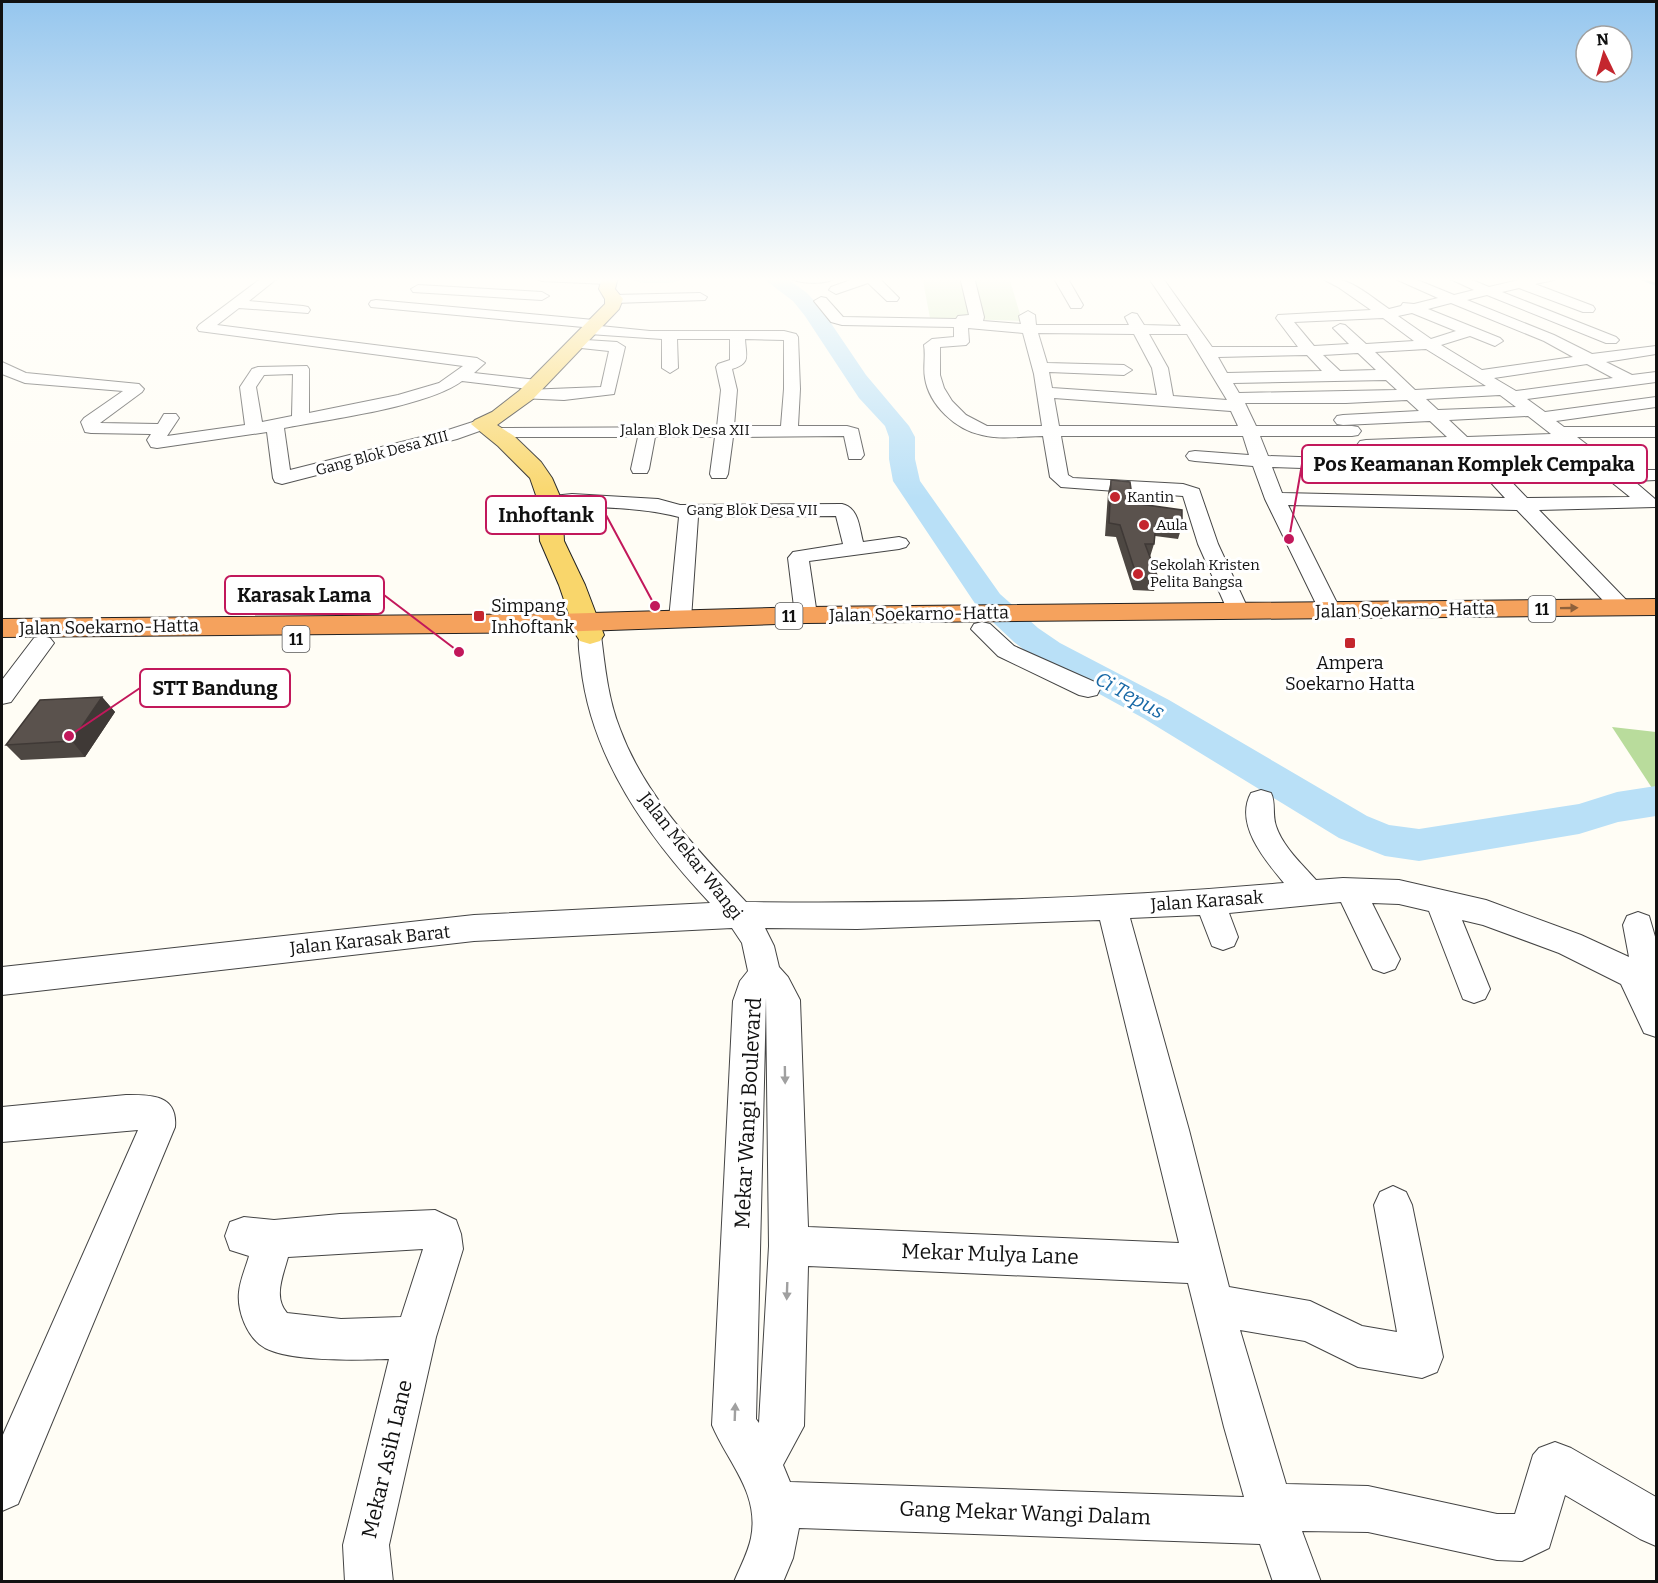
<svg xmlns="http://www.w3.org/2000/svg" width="1658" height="1583" font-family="Bitter,serif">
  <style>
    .green { fill: #d5ebbd }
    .forest { fill: #b9dc9c }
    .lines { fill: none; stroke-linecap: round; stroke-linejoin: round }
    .stream { stroke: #3f96cf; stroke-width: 4 }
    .river { fill: #b9e0f7; fill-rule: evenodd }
    .minor-casing { stroke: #444; stroke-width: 2 }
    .major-casing { stroke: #222; stroke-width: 2 }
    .highway-casing { stroke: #222; stroke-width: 2 }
    .minor { fill: #fff; fill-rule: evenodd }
    .major { fill: #f9d66b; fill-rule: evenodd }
    .highway { fill: #f5a25d; fill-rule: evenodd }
    .wall { fill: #4d4742 }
    .shaded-wall { fill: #3f3936 }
    .building { fill: #5a524d; stroke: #3f3936; stroke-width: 1.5 }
    .oneway { fill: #8e613b }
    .oneway2 { fill: #a0a0a0 }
    .poi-dot { fill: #c4262e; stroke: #fff; stroke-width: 2 }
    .labels { text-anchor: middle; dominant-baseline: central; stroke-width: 6; stroke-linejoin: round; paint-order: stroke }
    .far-street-label { font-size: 15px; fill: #111; stroke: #fff }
    .far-poi-label { font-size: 15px; fill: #111; stroke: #fff; text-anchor: start }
    .shield { fill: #fff; stroke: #585858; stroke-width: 1.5 }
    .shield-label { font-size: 16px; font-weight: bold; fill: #111 }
    .poi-label { font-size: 18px; fill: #111; stroke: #fff; text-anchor: start }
    .street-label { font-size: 18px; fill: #111; stroke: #fff }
    .water-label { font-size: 20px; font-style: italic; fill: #1768a6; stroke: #fff }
    .near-street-label { font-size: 21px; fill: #111; stroke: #fff }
    .leader { fill: none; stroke: #c2185b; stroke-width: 2 }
    .callout-dot { fill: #c2185b; stroke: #fff; stroke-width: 2 }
    .callout { fill: #fff; stroke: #c2185b; stroke-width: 2 }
    .callout-label { font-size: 20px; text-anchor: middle; font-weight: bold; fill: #111 }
  </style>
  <rect width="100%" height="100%" fill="#fffdf5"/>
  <path class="green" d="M919 277H1009L1022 321 930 318 923 281Z"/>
  <path class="forest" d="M1612 727 1656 732V789L1652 788Z"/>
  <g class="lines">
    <path class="stream" d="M1638 277 1656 284"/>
    <path class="river" d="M631 277H682L679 281C665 284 648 284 634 281Z
      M761 277H785L807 293 820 307 866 375 909 426 915 437V459L920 481 1000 594 1038 628 1060 643 1169 700 1367 816 1389 825 1419 829 1579 804 1617 792 1656 786V816L1618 822 1579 834 1419 861 1385 856 1339 838 1143 718 1036 659 1014 642 978 608 893 481 889 459V437L885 426 859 398 805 316 793 301Z"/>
    <defs>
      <path id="minor" d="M263 277H279L249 301 303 306 308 307 310 310 308 313 239 308 217 325 477 358 485 363 474 373 537 380 545 385 537 390 462 381C427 407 330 419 284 428L290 470 445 431 482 419 488 420 491 424 488 428 457 439 282 484 275 482 273 478 267 432 157 448 151 447 147 440 151 434 91 433 85 432 81 422 84 418 123 391 25 383 2 374V362L26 373 139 384 144 389 142 392 100 423 158 424 164 414H176L179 418 167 436 245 425 240 387 252 369 258 367 307 366 309 369V413L398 395 439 383 463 366 199 331 197 328 199 325ZM293 374 292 416 262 422 256 387 264 375Z
        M534 277H612L615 280 608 284 541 281Z
        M788 277H834L835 278C827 285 796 284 788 277Z
        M859 277H878L899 298 897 301H887L868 283 836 294 829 290 831 287Z
        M960 277H974L984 317 983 321 1021 324 1019 316 1028 311 1035 315 1036 325H1129L1125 317 1132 313 1137 314 1144 325 1181 326 1148 277H1162L1212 347H1298L1276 318 1278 315 1371 310 1338 287 1319 277C1351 277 1364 292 1389 309L1401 306 1403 303 1414 304 1438 298 1391 277H1410L1454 295 1474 290 1446 277H1465L1489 287 1531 277H1556L1554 280 1535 284 1593 306 1595 309 1593 312H1583L1519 288 1502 292 1616 337 1619 340 1616 343H1606L1487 295 1467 300 1554 335 1592 354 1656 346V354L1606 362 1632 375 1656 372V382L1527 399 1545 412 1656 397V407L1556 421 1564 427H1656V437H1577L1620 470H1656V480L1634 481 1655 499V507L1539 510 1634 608 1631 613 1623 615 1615 613 1517 510 1288 505 1341 611 1338 616 1330 618 1322 616 1265 499 1253 466 1195 461 1189 460 1186 456 1189 452 1195 451 1249 455 1243 436H1061L1068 475 1073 478 1183 484 1199 489 1218 544 1249 611 1246 616 1238 618 1230 616 1198 544 1183 496 1061 487 1050 477 1043 436C1024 436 1001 440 982 435 956 430 929 405 925 378 923 367 926 356 924 345L932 339 954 337V327L842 325 831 322 814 301 821 297 826 298 843 317 956 319 958 316 969 315ZM1451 303 1544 341 1573 357 1482 370 1441 345 1470 336 1495 346 1503 341 1500 338 1428 309ZM1412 313 1456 331 1431 339 1398 316ZM1383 318 1414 341 1366 344 1345 325 1340 324 1333 328 1349 344 1314 346 1294 322ZM968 328 1023 333 1034 374 1042 426H987L966 415 952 401 944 388 940 375V347L966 345 969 342ZM1038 333 1134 334 1152 368 1157 395 1052 388 1049 372 1124 375 1132 370 1124 365 1047 363ZM1149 334H1187L1227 400 1173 396 1168 368ZM1426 349 1486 386 1415 390 1375 352ZM1358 353 1376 370 1340 371 1323 355ZM1307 355 1322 371 1227 373 1218 357ZM1587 364 1613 378 1516 391 1494 378ZM1386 380 1397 390 1239 393 1233 383ZM1500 395 1516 407 1438 410 1426 399ZM1054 398 1231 411 1238 426H1059ZM1407 400 1419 411 1343 415 1337 416 1334 420 1337 424 1343 425 1430 421 1447 437 1366 440 1360 441 1357 445 1360 449 1366 450 1457 448 1473 463 1268 456 1260 436H1352L1358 435 1361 431 1358 427 1352 426H1256L1245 403H1346ZM1528 416 1551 434 1467 437 1449 420ZM1564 444 1586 461 1493 463 1477 447ZM1272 467 1483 474 1505 498 1282 493ZM1599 472 1630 497 1527 498 1504 474Z
        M1053 277H1067L1083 305 1081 308H1071Z
        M418 285 542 292 549 296 542 300 413 292 411 289Z
        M700 293 707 297 705 300 614 303 607 299 614 295Z
        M376 300 594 320 599 321 601 324 600 326 650 331H784L796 334 798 337 800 389 798 426H847L858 429 864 455 861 459H849L844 436 733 437 728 474 726 478H712L710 474 715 437H655L649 469 647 473H633L631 469 638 437H489L486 433 489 429 495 428 717 427 721 390 716 367 718 364 730 360V339H677L678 368 670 373 662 368V339L589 334 584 333 582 330 583 327 371 307 369 304 371 301ZM745 339 784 340V389L781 426H734L737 390 732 369C751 363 746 357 745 339Z
        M586 340 617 342 625 347 614 394 564 400 520 398 518 395 520 392 526 390 601 387 609 351 581 348 578 345 581 342Z
        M572 494 658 499 680 505 842 504C859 508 859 527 863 542L899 537 906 539 909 543 906 547 899 549 809 561 817 615 814 620 806 622 798 620 795 615 788 558 793 552 843 544 836 516 698 517 691 619 688 624 680 626 672 624 669 619 679 517C645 508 611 508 576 506 565 505 554 508 543 505L540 501 543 497Z
        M982 622 990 624 1014 646 1097 683 1100 689 1097 695 1088 697 1079 695 998 656 971 629 974 624Z
        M590 628 598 630 601 635C605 667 608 699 620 729 645 797 699 851 746 902 925 904 1105 899 1284 883 1265 860 1234 824 1251 793L1261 790 1271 793C1276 803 1272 814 1276 826 1283 847 1302 864 1316 880L1343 878 1399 880 1486 900 1581 935 1629 957 1623 925 1627 916 1638 912 1649 916 1656 940V1037L1644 1033 1621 984 1559 953 1483 925 1462 920 1490 989 1485 999 1474 1003 1463 999 1429 911 1399 904 1372 903 1400 959 1395 969 1384 973 1373 969 1341 902 1229 913 1238 937 1234 946 1223 950 1212 946 1200 915 1130 918 1189 1130 1229 1287 1310 1301 1362 1326 1397 1332 1374 1205 1380 1192 1393 1186 1406 1192 1412 1205 1443 1357 1437 1372 1422 1378 1358 1367 1305 1341 1240 1330 1286 1484 1368 1486 1497 1514H1515L1533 1455 1539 1448 1555 1442 1571 1448 1656 1497V1546L1640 1539 1565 1495 1549 1548 1522 1561 1497 1560 1368 1532 1302 1531 1321 1582H1273L1260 1544 799 1528 793 1558 783 1582H734C740 1567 748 1553 751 1538 760 1493 728 1463 712 1425L733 1001 740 981 748 971 742 943 732 928 474 941 2 995V967L474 915 710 903C648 837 591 758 581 666 580 655 576 639 582 630ZM1100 920 1179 1243 808 1227 800 1000 788 977 779 967 774 946 765 928 857 929ZM766 998 769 1246 759 1423 756 1419ZM808 1266 1188 1283 1224 1427 1244 1497 790 1482 783 1465 804 1426Z
        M42 636 50 638 54 643 11 702 2 704V680L34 638Z
        M126 1095C150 1095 178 1094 175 1127L18 1504 2 1511V1437L138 1130 2 1142V1107Z
        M435 1210 456 1220 461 1234 463 1249 436 1337 389 1545 393 1582H345L343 1545 389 1359C357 1360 293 1362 265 1348 247 1338 237 1311 239 1292 240 1280 246 1267 249 1256L230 1250 225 1236 230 1222 244 1217 274 1220 340 1214ZM423 1249 401 1317 341 1319 287 1313C273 1297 283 1276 288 1257Z"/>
      <path id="major" d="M602 277H618L615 289 623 299 619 309 533 399 497 425 514 436 541 462 552 478 562 501 564 541 585 585 604 635 600 641 590 644 580 641 576 635 559 585 540 541 538 501 530 478 498 446 471 424 475 420 492 412 519 391 605 304V299L599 289Z
        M1645 277H1656V283L1647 280Z"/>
      <path id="highway" d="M1656 599V615L806 623 555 632 2 637V619L555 614 806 607Z"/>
    </defs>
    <use href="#minor" class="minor-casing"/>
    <use href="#major" class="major-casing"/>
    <use href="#highway" class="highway-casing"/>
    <use href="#minor" class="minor"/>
    <use href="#major" class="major"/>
    <use href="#highway" class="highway"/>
  </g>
  <path class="wall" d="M1111 480 1133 503 1182 526 1178 539 1155 536 1154 544 1150 557 1158 578 1154 591 1133 590 1116 537 1105 536 1108 493Z
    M102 697 115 712 85 757 21 760 6 745Z"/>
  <path class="shaded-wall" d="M102 697 115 712 85 757 72 741Z"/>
  <path class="building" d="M1111 480 1130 482 1133 503 1182 510V526L1156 523 1154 544H1145L1158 578 1137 577 1120 525 1109 523Z
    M102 697 72 741 6 745 40 700Z"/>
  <defs><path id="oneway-solid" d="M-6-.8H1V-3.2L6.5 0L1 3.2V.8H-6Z" transform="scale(1.5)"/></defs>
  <use class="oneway" href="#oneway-solid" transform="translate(1569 608) rotate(-1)"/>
  <g class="oneway2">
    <use href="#oneway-solid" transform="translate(785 1075) rotate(89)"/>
    <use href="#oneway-solid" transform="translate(787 1291) rotate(92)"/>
    <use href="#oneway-solid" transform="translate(735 1412) rotate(-88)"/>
  </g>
  <linearGradient id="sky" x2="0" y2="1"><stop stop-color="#95c6ee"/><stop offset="0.56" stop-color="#fffefa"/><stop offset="1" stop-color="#fffefa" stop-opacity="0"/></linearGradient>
  <rect width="1658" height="499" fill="url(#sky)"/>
  <g class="poi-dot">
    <circle cx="1115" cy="497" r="6"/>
    <circle cx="1144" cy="525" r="6"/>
    <circle cx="1138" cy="574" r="6"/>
    <rect x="473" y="610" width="12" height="12" rx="3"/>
    <rect x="1344" y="637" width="12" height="12" rx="3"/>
  </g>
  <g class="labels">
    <g class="far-street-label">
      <text x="685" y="430">Jalan Blok Desa XII</text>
      <text transform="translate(382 453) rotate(-15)">Gang Blok Desa XIII</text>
      <text x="752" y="510">Gang Blok Desa VII</text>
    </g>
    <g class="far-poi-label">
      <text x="1127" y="497">Kantin</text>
      <text x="1156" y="525">Aula</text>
      <text x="1150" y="565">Sekolah Kristen<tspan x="1150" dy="17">Pelita Bangsa</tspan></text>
    </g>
    <g class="shield">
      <rect x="1528.5" y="596" width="27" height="26" rx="4.5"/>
      <rect x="775.5" y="603" width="27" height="26" rx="4.5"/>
      <rect x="282.5" y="626" width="27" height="26" rx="4.5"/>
    </g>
    <g class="shield-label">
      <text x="1542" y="609">11</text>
      <text x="789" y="616">11</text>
      <text x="296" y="639">11</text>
    </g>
    <g class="poi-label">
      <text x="491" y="606">Simpang<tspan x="491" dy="21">Inhoftank</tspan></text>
      <text x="1350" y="663" text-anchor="middle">Ampera<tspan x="1350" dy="21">Soekarno Hatta</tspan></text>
    </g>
    <g class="street-label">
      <text transform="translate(1405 610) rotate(-1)">Jalan Soekarno-Hatta</text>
      <text transform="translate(919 614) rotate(-1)">Jalan Soekarno-Hatta</text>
      <text transform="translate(109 627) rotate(-1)">Jalan Soekarno-Hatta</text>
      <text transform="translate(691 856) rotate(52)">Jalan Mekar Wangi</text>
      <text transform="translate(1207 901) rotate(-4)">Jalan Karasak</text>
      <text transform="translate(370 940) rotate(-6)">Jalan Karasak Barat</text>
    </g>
    <g class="water-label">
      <text transform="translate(1130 695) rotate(29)">Ci Tepus</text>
    </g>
    <g class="near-street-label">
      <text transform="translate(748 1113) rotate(-87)">Mekar Wangi Boulevard</text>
      <text transform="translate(990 1254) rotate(2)">Mekar Mulya Lane</text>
      <text transform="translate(387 1459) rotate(-77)">Mekar Asih Lane</text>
      <text transform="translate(1025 1513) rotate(2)">Gang Mekar Wangi Dalam</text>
    </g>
  </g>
  <path class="leader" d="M1289 539L1302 464M655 606L606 515M459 652L384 595M69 736L140 688"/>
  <g class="callout-dot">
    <circle cx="1289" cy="539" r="6"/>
    <circle cx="655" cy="606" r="6"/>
    <circle cx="459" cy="652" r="6"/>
    <circle cx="69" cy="736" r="6"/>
  </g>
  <g class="callout">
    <rect x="1302" y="445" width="345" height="38" rx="6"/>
    <rect x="486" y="496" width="120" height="38" rx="6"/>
    <rect x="225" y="576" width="159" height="38" rx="6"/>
    <rect x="140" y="669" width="150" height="38" rx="6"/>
  </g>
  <g class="callout-label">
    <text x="1474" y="471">Pos Keamanan Komplek Cempaka</text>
    <text x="546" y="522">Inhoftank</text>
    <text x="304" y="602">Karasak Lama</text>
    <text x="215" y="695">STT Bandung</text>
  </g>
  <rect width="1658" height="1583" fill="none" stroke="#111111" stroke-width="6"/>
  <g transform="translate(1604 54) rotate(355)"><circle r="28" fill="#ffffff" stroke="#a0a0a0" stroke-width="1.5"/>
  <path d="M0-4.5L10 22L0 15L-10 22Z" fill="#c4262e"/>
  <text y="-9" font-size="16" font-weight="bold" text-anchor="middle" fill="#111111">N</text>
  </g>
</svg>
